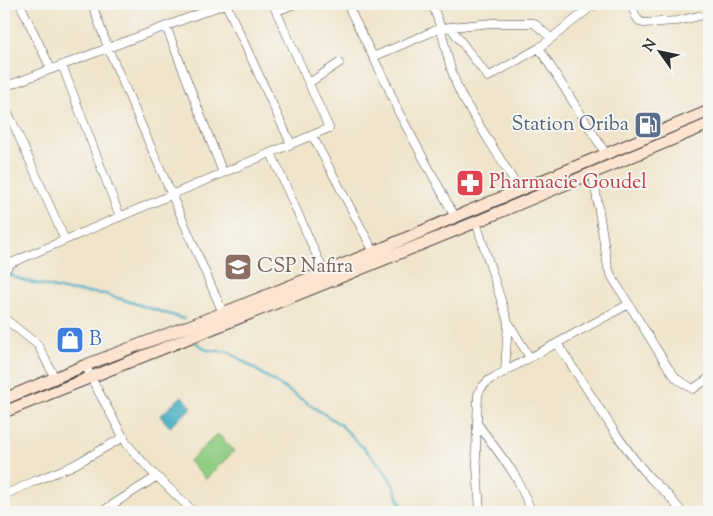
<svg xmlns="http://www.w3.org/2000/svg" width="713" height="516" font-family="'Sorts Mill Goudy',serif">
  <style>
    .green { fill: #8fcd83; stroke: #5d7c57 }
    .water { fill: #40acbf; stroke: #366c75 }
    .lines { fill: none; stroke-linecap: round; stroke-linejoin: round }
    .stream { stroke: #40acbf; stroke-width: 2.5 }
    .minor-casing { stroke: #494743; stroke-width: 9 }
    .secondary-casing { stroke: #494743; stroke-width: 13 }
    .minor { stroke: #fff; stroke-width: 8 }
    .secondary { stroke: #fde4d1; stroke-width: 11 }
    .labels { text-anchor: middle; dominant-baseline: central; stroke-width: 4; stroke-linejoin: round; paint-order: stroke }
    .service-label { font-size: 20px; fill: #4e5e75; stroke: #f6f6f2; text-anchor: end }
    .health-label { font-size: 20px; fill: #be3a42; stroke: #f6f6f2; text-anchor: start }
    .education-label { font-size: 20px; fill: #785e54; stroke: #f6f6f2; text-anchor: start }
    .shop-label { font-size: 20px; fill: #366cbe; stroke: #f6f6f2; text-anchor: start }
  </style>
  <rect width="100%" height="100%" fill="#f6f6f2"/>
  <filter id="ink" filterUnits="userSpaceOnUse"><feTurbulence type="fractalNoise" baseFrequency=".02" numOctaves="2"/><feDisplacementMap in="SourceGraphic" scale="10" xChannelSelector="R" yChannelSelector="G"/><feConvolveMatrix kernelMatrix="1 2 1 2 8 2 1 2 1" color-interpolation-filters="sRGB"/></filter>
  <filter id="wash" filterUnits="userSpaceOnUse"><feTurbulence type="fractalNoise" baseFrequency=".0096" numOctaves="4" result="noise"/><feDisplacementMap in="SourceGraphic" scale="20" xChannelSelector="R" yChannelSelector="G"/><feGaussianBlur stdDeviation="1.12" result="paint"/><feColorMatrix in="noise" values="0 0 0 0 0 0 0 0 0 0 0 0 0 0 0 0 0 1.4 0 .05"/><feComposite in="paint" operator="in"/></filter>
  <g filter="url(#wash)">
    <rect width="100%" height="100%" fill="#f0e4ca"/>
    <path class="green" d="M218 434 234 451 206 479 189 461Z"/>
    <path class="water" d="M182 396 192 407 170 427 160 416Z"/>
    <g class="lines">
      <path class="stream" d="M5 273 25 281 64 290 105 294 184 319
        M195 342 207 350 229 352 341 425 383 468 395 488 403 512"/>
    </g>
  </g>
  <g filter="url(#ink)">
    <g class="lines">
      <defs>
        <path id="minor" d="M20 4 51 69
          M92 4 108 48 223 313
          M226 4 291 144
          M347 4 388 87 398 111 455 217
          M432 4C435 12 439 21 441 30 447 53 451 75 462 97L520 191
          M632 4C634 11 635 21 644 23L677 21 699 16
          M277 11 294 4
          M166 26 223 173
          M450 27 488 77 539 48 592 6 597 4
          M539 48 606 154
          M373 57 441 28 492 23H534L551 38
          M62 65 120 217
          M309 83 339 63
          M4 87 225 4
          M4 107 12 121 65 240
          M312 135 374 252
          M271 153 324 272
          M595 172 594 180 608 268 612 277 669 369 677 379 693 389 709 378
          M476 222 508 322 505 372
          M4 271 11 263 329 128 273 4
          M4 318 38 345 55 378
          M508 322 530 358
          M557 343 616 434 635 460 651 479 668 495 682 512
          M86 365 90 376 127 444 149 469 194 512
          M477 423 510 468 517 479 532 512
          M4 495 35 481 72 466 124 437
          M101 512 156 477
          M480 512 476 451 478 395 481 388 489 380 629 304"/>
        <path id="secondary" d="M4 399 86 365 223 313 374 252 455 217 709 111
          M4 412 326 283 476 222 709 124"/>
      </defs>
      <use href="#minor" class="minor-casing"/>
      <use href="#secondary" class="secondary-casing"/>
      <use href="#minor" class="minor"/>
      <use href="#secondary" class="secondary"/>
    </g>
  </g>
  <defs>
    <symbol id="fuel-square" viewBox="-11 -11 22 22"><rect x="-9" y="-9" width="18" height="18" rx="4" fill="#5c6f8a" stroke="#f6f6f2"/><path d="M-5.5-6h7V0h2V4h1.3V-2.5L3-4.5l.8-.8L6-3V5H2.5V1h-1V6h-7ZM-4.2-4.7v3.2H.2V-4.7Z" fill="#fff"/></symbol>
    <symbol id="pharmacy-square" viewBox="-11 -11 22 22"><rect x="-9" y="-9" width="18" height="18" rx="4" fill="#e0444e" stroke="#f6f6f2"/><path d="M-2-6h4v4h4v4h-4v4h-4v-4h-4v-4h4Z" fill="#fff"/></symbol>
    <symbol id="school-square" viewBox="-11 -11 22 22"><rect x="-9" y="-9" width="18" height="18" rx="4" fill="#8d6e63" stroke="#f6f6f2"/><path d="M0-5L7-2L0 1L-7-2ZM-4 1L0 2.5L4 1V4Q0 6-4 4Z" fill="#fff"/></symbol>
    <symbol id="shop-square" viewBox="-11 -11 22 22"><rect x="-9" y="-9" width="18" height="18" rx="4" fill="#3f7fe0" stroke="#f6f6f2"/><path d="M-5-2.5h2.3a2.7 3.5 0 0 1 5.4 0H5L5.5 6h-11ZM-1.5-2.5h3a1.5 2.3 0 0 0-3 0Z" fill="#fff"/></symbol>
  </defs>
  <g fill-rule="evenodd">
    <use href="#fuel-square" x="632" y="109" width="32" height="32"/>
    <use href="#pharmacy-square" x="454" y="167" width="32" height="32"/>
    <use href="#school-square" x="222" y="251" width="32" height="32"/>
    <use href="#shop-square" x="54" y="324" width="32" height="32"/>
  </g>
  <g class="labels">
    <g class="service-label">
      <text x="629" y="125">Station Oriba</text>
    </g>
    <g class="health-label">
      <text x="489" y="183">Pharmacie Goudel</text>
    </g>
    <g class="education-label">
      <text x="257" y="267">CSP Nafira</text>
    </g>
    <g class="shop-label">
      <text x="89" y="340">B</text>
    </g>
  </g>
  <rect width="713" height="516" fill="none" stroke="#f6f6f2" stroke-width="20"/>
  <g transform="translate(660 52) rotate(303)" stroke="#f6f6f2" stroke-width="4" paint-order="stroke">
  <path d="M0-4L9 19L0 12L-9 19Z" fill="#2b2b2b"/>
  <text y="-8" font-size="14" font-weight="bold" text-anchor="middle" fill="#2b2b2b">N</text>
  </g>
</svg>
